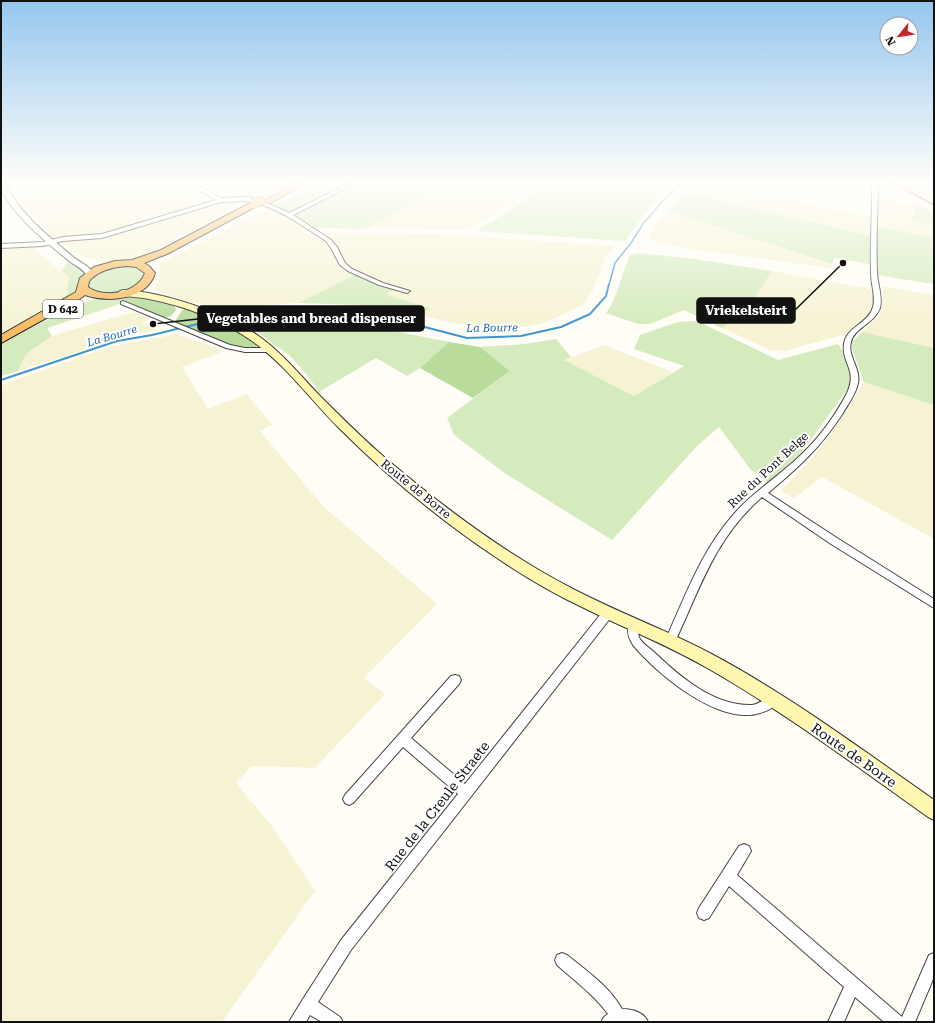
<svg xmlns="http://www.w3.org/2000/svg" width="935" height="1023" font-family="'Roboto Serif',serif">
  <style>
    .farmland { fill: #f6f3d4 }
    .green { fill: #d5ebbd }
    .forest { fill: #b9dc9c }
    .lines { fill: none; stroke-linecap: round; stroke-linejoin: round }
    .stream-far1 { stroke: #3f96cf; stroke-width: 1.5 }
    .stream { stroke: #3f96cf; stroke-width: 2 }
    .minor-casing { stroke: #444; stroke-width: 2 }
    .tertiary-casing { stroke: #444; stroke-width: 2 }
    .secondary-casing { stroke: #333; stroke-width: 2 }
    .trunk-casing { stroke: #222; stroke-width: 2 }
    .minor { fill: #fff; fill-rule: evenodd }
    .tertiary { fill: #fff; fill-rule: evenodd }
    .secondary { fill: #fff6b0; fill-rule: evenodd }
    .trunk { fill: #f7bc64; fill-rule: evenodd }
    .rail { stroke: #c4262e; stroke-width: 1.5 }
    .trunk-bridge-casing { stroke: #222; stroke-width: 10; stroke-linecap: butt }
    .trunk-bridge { stroke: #f7bc64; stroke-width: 9 }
    .labels { text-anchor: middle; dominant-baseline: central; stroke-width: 4; stroke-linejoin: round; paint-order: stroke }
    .shield { fill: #fff; stroke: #585858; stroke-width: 1 }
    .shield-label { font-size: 11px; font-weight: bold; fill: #111 }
    .far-water-label { font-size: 11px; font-style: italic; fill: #1768a6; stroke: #fff }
    .street-label { font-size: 12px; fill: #111; stroke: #fff }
    .near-street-label { font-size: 14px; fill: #111; stroke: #fff }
    .leader { fill: none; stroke: #111; stroke-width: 1.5 }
    .callout-dot { fill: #111; stroke: #fff; stroke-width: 1.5 }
    .callout { fill: #111; stroke: #111; stroke-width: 1.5 }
    .callout-label { font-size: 13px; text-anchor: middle; font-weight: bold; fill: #fff }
  </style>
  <rect width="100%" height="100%" fill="#fffdf5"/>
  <path class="farmland" d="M11 183H186L213 199 209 202 106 234 77 237 53 236 29 212 18 197Z
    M318 183H352L334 193 312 186Z
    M447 183H544L485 220 467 230 365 229Z
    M690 183H710L870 217V236L686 192 685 189Z
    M790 183H871L873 186V200Z
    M878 198 915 206 912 220 934 227V238L877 226Z
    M222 202 242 203 164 246 139 258 105 261 86 258 64 244 66 241 112 237Z
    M272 209 286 215 304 230 327 243 339 265 354 275 298 303 213 308 160 293 155 289 161 273 159 264 263 211Z
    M669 211 799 253 840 268H830L691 249 659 243 650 240 648 237 661 218Z
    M320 233 437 234 615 246 605 258 599 276 587 299 583 305 544 323 524 327 483 328 440 320 421 315 429 308 386 295 396 286 387 284 349 267 344 262 336 244Z
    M32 246 69 278 67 288 68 294 1 334V248Z
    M772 271 871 289 874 304 872 312 846 334 785 351 770 350 722 328 747 310Z
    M883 286 934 295V348L862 332 879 316 882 308Z
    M134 312 150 319 142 323 157 330 114 338 72 354 18 371 26 354 52 336Z
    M177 334 224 351 182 367 208 409 247 394 272 425 260 431 322 505 437 604 364 678 385 694 315 768 252 766 236 783 272 826 315 891 222 1022H1V385L109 347Z
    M604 345 673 372 634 396 564 360Z
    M864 382 934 405V539L822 477 794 498 781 491 812 458 828 438Z"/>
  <path class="green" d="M261 183H280L255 196 254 199 231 197Z
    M360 183H447L365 229 311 228 277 205 312 186 340 194Z
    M551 183H672L656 198 625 241 477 231Z
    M903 183H931L934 185V199Z
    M686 192 870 236 869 264 834 258 832 264 669 211Z
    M916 203 934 213V227L912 220Z
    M877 226 934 238V284L876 275Z
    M639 253 695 259 772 271 747 310 722 328 684 310 650 324H638L606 313C617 299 622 272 630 255Z
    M69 259 85 274 77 282V291L58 305 37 314 68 294 67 288 69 278 61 270 64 268Z
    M125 266C133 266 141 267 145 274 144 276 143 280 141 282 129 293 98 300 87 286L88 281C99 271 110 268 125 266Z
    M354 275 375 284 392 290 386 295 430 308 421 315 362 305 298 303Z
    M116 296 126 302 47 328 52 336 26 354 18 371 1 376V344L68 309 96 298Z
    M697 321 778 360 838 344C849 359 853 368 849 387L802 452 767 483 751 470 719 427 697 446 612 540 506 474 454 435 447 418 510 371 480 347 525 344 556 339 571 357 564 360 634 396 684 366 634 349 640 335 678 322Z
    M349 322 449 342 420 368 407 376 376 358 319 392 304 371 289 355 247 325Z
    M862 332 934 348V405L864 382 852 349V342Z"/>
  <path class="forest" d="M128 294 172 305 175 307 176 310 171 316 162 318 116 296Z
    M185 309 223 323 254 343 257 348 231 345 174 323 182 310Z
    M449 342 480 347 510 371 473 398 420 368Z"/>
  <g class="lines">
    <path class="stream-far1" d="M609 285 615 263 631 243 643 224 663 201 682 183"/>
    <path class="stream" d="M222 318 230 315 360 314 390 318 467 338 521 336 561 327 590 314 606 296 609 284
      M1 380 117 341 152 335 218 319"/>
    <defs>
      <path id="minor" d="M188 183H194L221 198 248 197 272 205 289 213 351 183H357L293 215 330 239 337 247 345 263 352 269 383 283 410 291 407 293 379 285 348 271 340 265 331 248 326 241 287 216 268 207 248 201 221 202 102 238 63 241 43 246 1 248V244L43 242 63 237 102 234 216 200Z
        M871 183H876L878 192C877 218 876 245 877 271 877 283 883 296 880 308 875 323 854 328 851 342 847 356 861 368 858 383 856 394 848 404 843 413 821 447 799 467 768 493L837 538 934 599V608L831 544 762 497C714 539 700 589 674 644L670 646 666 644 665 641C685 597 701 551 734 514 749 496 769 483 786 468 811 448 832 422 847 393 858 369 841 363 844 344 846 327 869 323 873 307 876 296 871 285 871 274 870 247 872 219 872 192Z
        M123 301 230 345 245 348H270L274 350 270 352H245L226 348 121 304V302Z
        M608 609 612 610 613 613 612 616 351 950 318 1002 340 1017 343 1022H322L310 1015 306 1022H289L303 999 341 940 458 794 403 747 353 803 349 805 345 803 343 799 345 795 451 676 455 675 459 676 461 680 459 684 411 738 465 784 604 610Z
        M634 621 638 622C640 627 637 632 639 637 641 643 649 647 654 652 680 677 714 706 752 705 761 704 765 697 773 694L777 695 779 699C775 707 768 711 760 713 719 726 657 674 633 645 628 637 626 630 630 622Z
        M744 844 749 846 751 851 737 875 902 1017 929 955 934 953V977L915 1022H884L855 997 844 1022H828L844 987 729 886 709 918 704 920 699 918 697 913 699 908 739 846Z
        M562 953 567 955C587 971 609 986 622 1009 632 1009 644 1012 648 1022H601L604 1017 608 1014C594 995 575 981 557 965L555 960 557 955Z"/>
      <path id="tertiary" d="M1 183H5C20 214 46 234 72 256 80 263 89 265 94 274L93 276H87C83 268 75 266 68 260 51 246 1 206 1 183Z"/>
      <path id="secondary" d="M123 290C164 292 226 313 260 337 282 353 300 375 319 395 342 418 365 441 390 462 447 510 507 555 573 589 621 614 672 632 719 658 794 699 864 751 934 800V820L928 817C856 766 786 713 709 669 668 645 624 628 582 607 552 593 524 576 497 558 440 520 387 476 339 428 310 399 285 364 252 341 223 320 184 306 149 299 139 297 129 297 120 295L118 293 120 291Z"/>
      <path id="trunk" d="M295 183H305L269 204 266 205 262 202Z
        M254 201 257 202 258 204 257 206 167 254 144 263 149 266 155 273C147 300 108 303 85 295L77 301 1 343V335L76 292 80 278 94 267 115 261 132 260 161 250ZM127 266 136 267 145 273C138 293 104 299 88 287L89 281C99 270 113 267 127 266Z"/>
    </defs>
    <use href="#minor" class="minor-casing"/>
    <use href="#tertiary" class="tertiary-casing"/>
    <use href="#secondary" class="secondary-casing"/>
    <use href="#trunk" class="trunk-casing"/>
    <use href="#minor" class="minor"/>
    <use href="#tertiary" class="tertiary"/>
    <use href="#secondary" class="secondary"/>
    <use href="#trunk" class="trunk"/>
    <path class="rail" d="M893 183 934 205"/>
    <defs>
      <path id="trunk-bridge" d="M254 204 261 200"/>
    </defs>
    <use href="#trunk-bridge" class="trunk-bridge-casing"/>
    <use href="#trunk-bridge" class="trunk-bridge"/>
  </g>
  <linearGradient id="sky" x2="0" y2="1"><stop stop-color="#95c6ee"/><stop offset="0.56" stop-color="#fffefa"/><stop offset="1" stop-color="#fffefa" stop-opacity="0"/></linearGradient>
  <rect width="935" height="326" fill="url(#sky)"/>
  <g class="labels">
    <rect class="shield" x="43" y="300" width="40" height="18" rx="3"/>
    <g class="shield-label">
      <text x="63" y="309">D 642</text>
    </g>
    <g class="far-water-label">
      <text transform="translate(492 328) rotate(-1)">La Bourre</text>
      <text transform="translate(112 336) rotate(-16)">La Bourre</text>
    </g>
    <g class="street-label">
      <text transform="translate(768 470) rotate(-43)">Rue du Pont Belge</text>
      <text transform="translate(416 489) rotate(39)">Route de Borre</text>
    </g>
    <g class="near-street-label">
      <text transform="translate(854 755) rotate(35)">Route de Borre</text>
      <text transform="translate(437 806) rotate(-52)">Rue de la Creule Straete</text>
    </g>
  </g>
  <path class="leader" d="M843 263L795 310M153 324L198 319"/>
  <g class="callout-dot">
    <circle cx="843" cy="263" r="4"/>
    <circle cx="153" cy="324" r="4"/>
  </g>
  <g class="callout">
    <rect x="697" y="298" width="98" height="25" rx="4"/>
    <rect x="198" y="306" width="226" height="25" rx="4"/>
  </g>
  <g class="callout-label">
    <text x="746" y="315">Vriekelsteirt</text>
    <text x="311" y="323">Vegetables and bread dispenser</text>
  </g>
  <rect width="935" height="1023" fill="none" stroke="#111111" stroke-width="4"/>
  <g transform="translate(899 36) rotate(240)"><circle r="19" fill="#ffffff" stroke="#a0a0a0"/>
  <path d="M0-3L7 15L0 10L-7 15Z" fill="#c4262e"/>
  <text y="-6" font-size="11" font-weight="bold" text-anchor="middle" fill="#111111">N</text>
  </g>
</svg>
